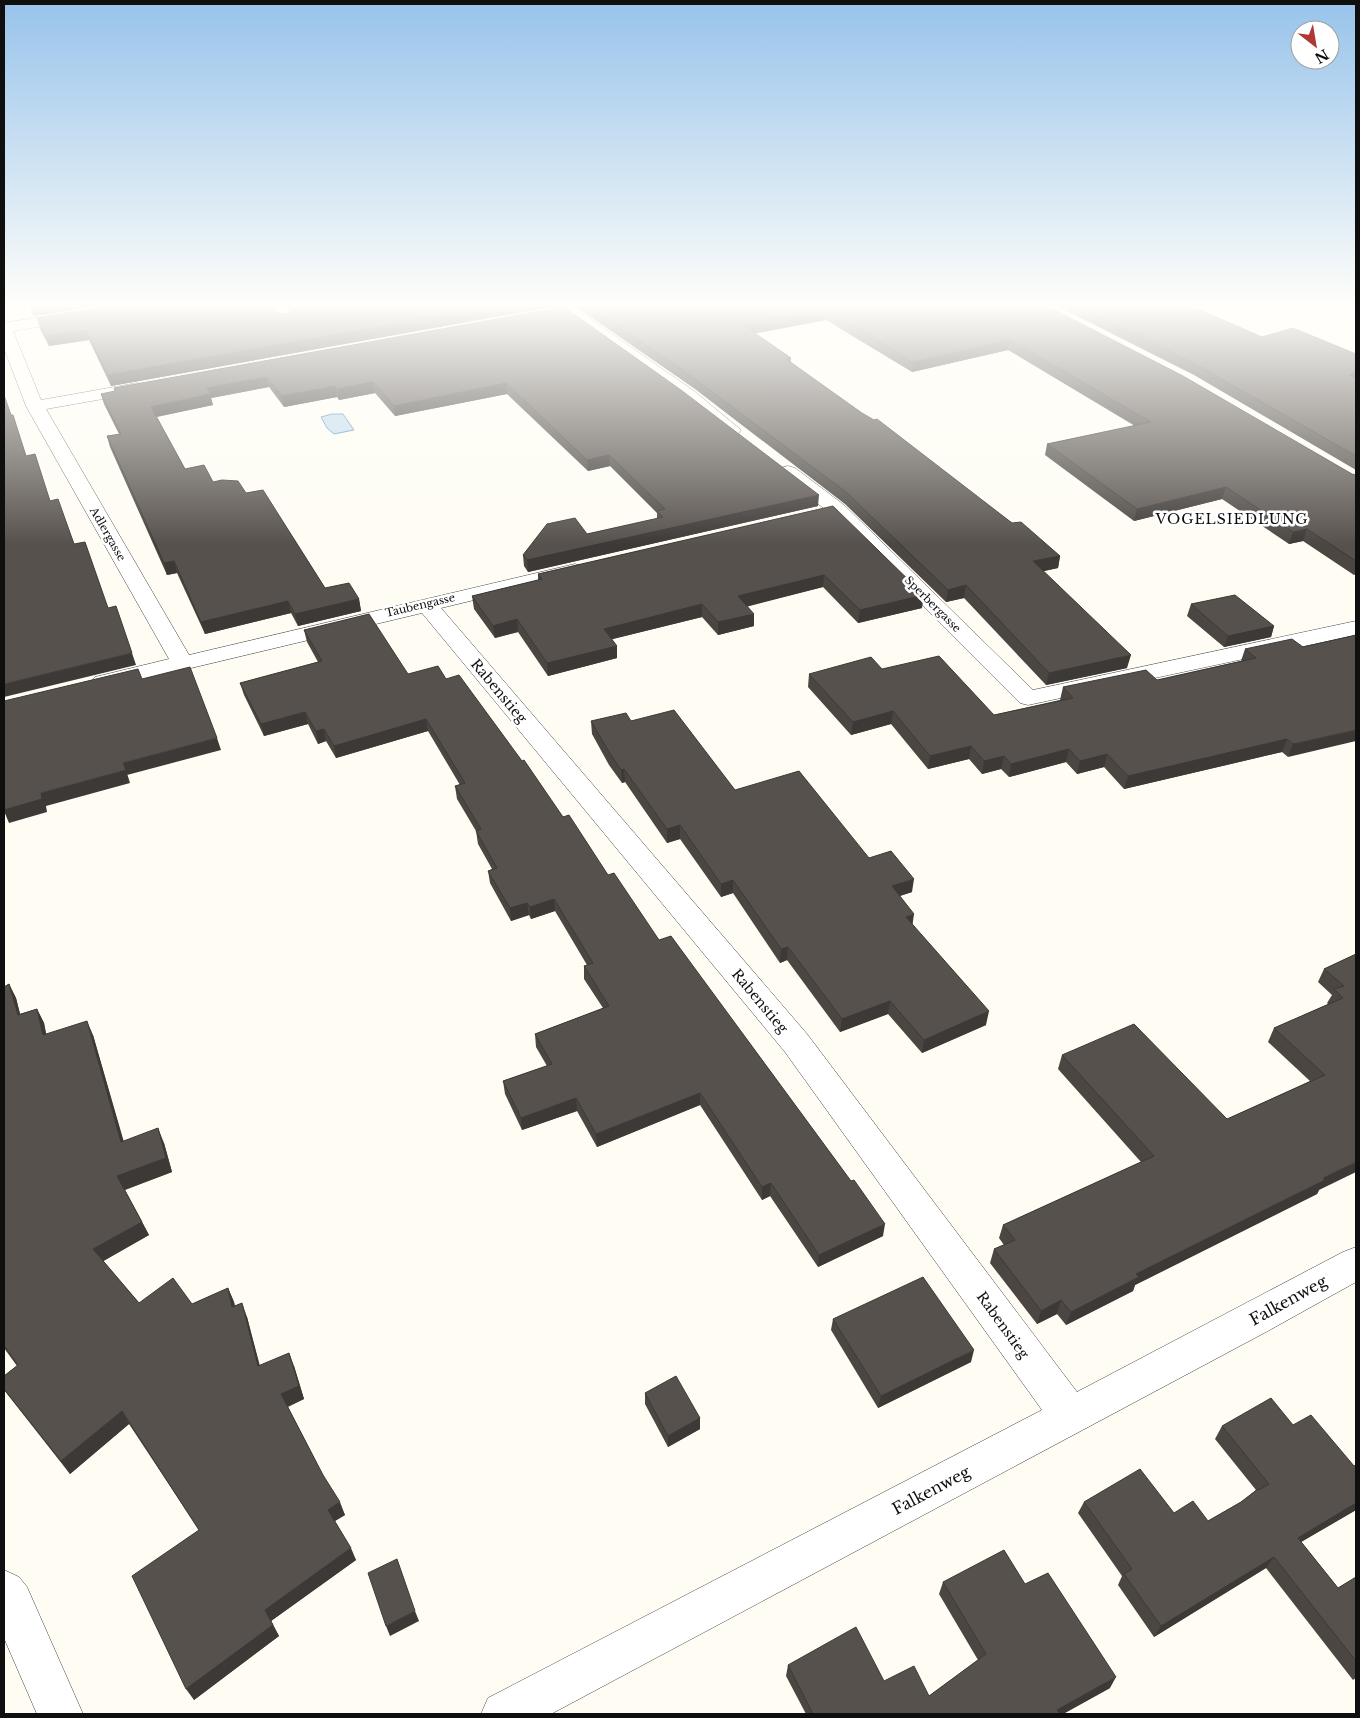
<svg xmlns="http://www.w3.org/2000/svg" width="1360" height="1718" font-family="'Libre Baskerville',serif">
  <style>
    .water { fill: #bdd9ef; stroke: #4c89be }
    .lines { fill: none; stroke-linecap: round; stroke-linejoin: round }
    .minor-casing { stroke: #424242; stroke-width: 1 }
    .minor { fill: #fff; fill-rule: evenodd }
    .wall { fill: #4b4642 }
    .shaded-wall { fill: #3d3936 }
    .building { fill: #57514d; stroke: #3d3936 }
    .labels { text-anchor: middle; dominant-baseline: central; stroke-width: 5; stroke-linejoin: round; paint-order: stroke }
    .far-street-label { font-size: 11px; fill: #0f0f0f; stroke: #fff }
    .far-quarter-label { font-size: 14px; letter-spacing: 1px; fill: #0f0f0f; stroke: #fff }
    .street-label { font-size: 14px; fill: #0f0f0f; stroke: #fff }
    .near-street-label { font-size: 16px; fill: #0f0f0f; stroke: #fff }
  </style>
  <rect width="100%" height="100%" fill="#fefcf3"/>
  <path class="water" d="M332 414H343L354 430 334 434 327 428 321 417Z"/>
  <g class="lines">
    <defs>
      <path id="minor" d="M266 304H282L294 319 291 322H281Z
        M551 304H569L694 391 741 430 738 434 732 435 726 434 682 399Z
        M74 312 79 314 82 317 79 320 13 331 41 400 137 383 143 384 146 388 143 392 137 393 46 409 189 655 575 564 582 566 586 570 582 574 441 608 807 1034 1077 1392 1343 1252 1356 1247V1282L1266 1332 551 1714H481L488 1698 1042 1410 785 1052 422 613 103 689 95 687 91 682 95 677 169 659 26 406 4 348V323Z
        M788 466 795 468 844 505 1033 690 1356 621V635L1028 705 1020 703 830 513 781 476 779 472 781 468Z
        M4 1570 19 1577 27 1587 83 1714H37L4 1638Z"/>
    </defs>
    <use href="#minor" class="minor-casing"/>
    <use href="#minor" class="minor"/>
  </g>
  <path class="wall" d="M28 304H111L34 316Z
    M284 304H551V307L111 386 89 340 49 346 40 329 37 318 278 313 289 314 291 312Z
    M572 304H1043L1352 474 1356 475V574L1354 575 1303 541 1289 544 1222 499 1134 521 1045 455 1047 444 1135 426 1008 350 912 372 826 320 754 333 791 358V362L1012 523 1060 556 1058 568 1043 571 1127 668 1046 685 964 598 946 602 845 504 695 389Z
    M1053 304H1186L1262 337 1356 354V470L1194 375Z
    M564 307 818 506 528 572 524 566 523 555 587 534 657 519V513L610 466 588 471 507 394 395 416 375 393 339 400 337 397 284 407 269 387 211 398 213 405 157 417 185 469 213 482 246 493 325 588 359 599 361 611 298 626 291 613 205 634 177 573 167 575 110 447 107 436 119 434 104 404 101 394 115 391 114 388Z
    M833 506 922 608 858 623 823 587 747 606 754 626 718 635 702 617 612 639 617 658 548 676 518 632 495 638 474 609 472 596 538 580V574Z
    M1191 604 1274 626 1271 637 1224 647 1187 616Z
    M304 630 408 674 446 679 563 817 608 875 659 940 883 1236 818 1267 770 1196 762 1200 700 1105 597 1147 577 1111 522 1130 505 1094 503 1081 547 1066 536 1047 535 1034 603 1008 584 979V966L587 965 555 911 531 919 529 915 511 921 490 883 488 871 492 869 478 844 476 831 457 799 455 786 460 785 428 731 336 758 326 741 318 744 308 724 264 736 244 695 240 683 318 662 307 642Z
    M1356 635 1288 757 1282 752 1124 789 1104 767 1077 774 1066 762 1009 777 1001 769 982 774 969 759 928 769 891 724 851 735 808 687 809 674 882 669 994 715 1060 700 1063 687 1157 680 1241 661 1245 649 1303 647Z
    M591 721H631L735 790 869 858 912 892 900 896 913 925 986 1025 922 1053 888 1014 840 1032 787 960 780 963 733 893 721 897 680 839 667 843 625 782 622 783 609 765 592 734Z
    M1356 954 1319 1190 1317 1194 1135 1285 1133 1291 1066 1325 1057 1314 1037 1324 990 1263 994 1249 1004 1245 999 1238 1003 1225 1141 1162 1058 1069 1062 1055 1227 1119 1310 1081 1268 1042 1274 1028 1328 1004 1327 1003 1332 995 1318 982 1324 969Z
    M9 984 16 998 20 1014 37 1009 44 1023 46 1034 93 1035 123 1141 164 1143 172 1172 125 1190 149 1235 103 1261 139 1303 192 1304 228 1288 234 1302 235 1306 247 1317 260 1366H294L304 1399 288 1407 323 1475 345 1515 335 1521 356 1560 271 1621 279 1636 194 1700 199 1530 129 1424 70 1474 4 1390V1376L17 1366 4 1348V987Z
    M833 1319 971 1362 878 1408 831 1330Z
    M645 1393 700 1418V1429L668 1447 645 1404Z
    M1293 1425 1354 1466 1356 1465V1510L1301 1542 1338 1588 1356 1577V1678L1353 1680 1266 1568 1154 1637 1118 1585 1122 1576 1078 1513 1084 1502 1174 1513 1208 1521 1241 1502 1256 1490 1215 1439 1222 1426Z
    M943 1582 1025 1584 1110 1688 1063 1714H806L786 1676 788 1665 884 1681 929 1696 978 1660 939 1594Z"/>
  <path class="shaded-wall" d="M45 304H111L34 316 31 306Z
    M508 304H551V307L111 386 108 375Z
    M827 309 826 320 742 336 743 325Z
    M86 330 89 340 49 346 46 336Z
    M1010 340 1008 350 912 372 913 362Z
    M1356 370V382L1349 375Z
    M267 377 269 387 211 398 213 405 154 417 151 407 207 388Z
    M373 382 375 393 339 400 337 389Z
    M506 383 507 394 395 416 394 406Z
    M335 386 337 397 284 407 282 396Z
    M609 455 610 466 588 471 587 460Z
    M1226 487 1222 499 1134 521 1137 509Z
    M819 495 818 506 528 572 527 560Z
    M1307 529 1303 541 1289 544 1293 532Z
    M1060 556 1058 568 1031 574 1033 561Z
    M174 561 177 573 167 575 164 563Z
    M824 575 823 587 738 609V596Z
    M966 585 964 598 946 602 948 590Z
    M924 595 922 608 858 623 860 610Z
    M359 599 361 611 298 626 295 614Z
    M288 601 291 613 205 634 201 622Z
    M702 604V617L605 641 604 629Z
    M754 614V626L718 635V622Z
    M517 619 518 632 495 638 493 626Z
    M1274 626 1271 637 1224 647 1228 636Z
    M617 646V658L548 676 547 663Z
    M132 653 136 665 4 697V684Z
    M1131 655 1127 668 1046 685 1049 673Z
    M893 711 891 724 851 735 853 722Z
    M305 712 308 724 264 736 261 724Z
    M426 719 428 731 336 758 334 746Z
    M324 729 326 741 318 744 316 731Z
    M1356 730V741L1288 757 1293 744Z
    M217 738 221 750 127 775 123 763Z
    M1287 739 1282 752 1124 789 1128 776Z
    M971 746 969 759 928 769 930 756Z
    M1069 749 1066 762 1009 777 1011 764Z
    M1107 754 1104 767 1077 774 1080 761Z
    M1004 756 1001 769 982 774 984 761Z
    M624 769 625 782 622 783 621 770Z
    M126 770 130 783 46 806 47 812 9 823 4 811V810L41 793Z
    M680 825V839L667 843V829Z
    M914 879 912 892 890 899 892 886Z
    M733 880V893L721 897V884Z
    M554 899 555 911 531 919 530 907Z
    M527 903 529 915 511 921 510 908Z
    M914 914 912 928 906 917Z
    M788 947 787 960 780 963 781 949Z
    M9 984 16 998 24 1030 18 1015Z
    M890 1001 888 1014 840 1032 842 1019Z
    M37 1009 44 1023 49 1049 43 1035Z
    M989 1011 986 1025 922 1053 924 1040Z
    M87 1021 93 1035 128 1156 121 1142Z
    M700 1093V1105L597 1147 596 1134Z
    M576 1098 577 1111 522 1130 521 1118Z
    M158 1128 164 1143 172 1172 124 1190 117 1176Z
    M1356 1162V1172L1319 1190 1317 1194 1135 1285 1133 1291 1066 1325 1071 1312 1136 1274 1323 1178Z
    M771 1183 770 1196 762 1200V1187Z
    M142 1222 149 1235 100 1263 93 1249Z
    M885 1224 883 1236 818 1267 819 1255Z
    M228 1288 234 1302 237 1321 232 1307Z
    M1061 1300 1057 1314 1037 1324 1041 1311Z
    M242 1303 247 1317 263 1380 258 1366Z
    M974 1350 971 1362 878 1408 881 1396Z
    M289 1353 294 1366 304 1399 286 1407 281 1394Z
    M122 1411 129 1424 70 1474 61 1461Z
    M700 1418V1429L668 1447V1436Z
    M340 1502 345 1515 333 1522 328 1510Z
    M1356 1503V1510L1289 1549 1298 1538Z
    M351 1548 356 1560 271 1621 279 1636 194 1700 186 1689 265 1610Z
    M1274 1557 1266 1568 1154 1637 1161 1626Z
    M415 1611 419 1621 390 1636 386 1626Z
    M1116 1677 1110 1688 1063 1714H1055L1057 1710Z"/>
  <path class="building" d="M30 304H45L31 306Z
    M129 304H270L278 313 289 314 294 309 290 304H508L108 375 86 330 46 336 37 318Z
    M586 304H1043L1183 376 1352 474 1356 475V561L1307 529 1293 532 1226 487 1137 509 1047 444 1151 422 1010 340 913 362 827 309 743 325 791 358 786 359 862 413 874 420 877 419 1012 523 1021 522 1060 556 1033 561 1131 655 1049 673 966 585 948 590 846 492 695 379Z
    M1075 304H1186L1262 337 1293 328 1356 354V372L1349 375 1356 379V456L1197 365Z
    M564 307 681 390 819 495 527 560 523 555 547 524 575 518 587 534 663 517 657 511 665 509 609 455 587 460 506 383 394 406 373 382 337 389 335 386 282 396 267 377 207 388 210 394 151 407 185 469 204 465 213 482 222 480 238 481 246 493 263 490 325 588 349 583 359 599 295 614 288 601 201 622 174 561 164 563 107 436 121 434 101 394 115 391 114 388Z
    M4 395 11 415H13L26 456 35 454 50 501 58 499 74 544 85 542 108 608 116 606 132 653 4 684Z
    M833 506 924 595 860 610 824 575 738 596 754 614 718 622 702 604 604 629 617 646 547 663 517 619 493 626 472 596 542 579 538 574Z
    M1235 595 1274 626 1228 636 1191 604Z
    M369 614 408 674 438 666 446 679 459 675 522 761 524 760 563 817 569 815 608 875 614 873 659 940 671 936 851 1181 854 1180 885 1224 819 1255 771 1183 762 1187 700 1093 596 1134 576 1098 521 1118 503 1081 552 1064 535 1034 609 1006 584 966 593 963 554 899 530 907 527 903 510 908 488 871 497 868 476 831 481 829 455 786 465 783 426 719 334 746 324 729 316 731 305 712 261 724 240 683 322 661 304 630Z
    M1356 635V730L1293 744 1287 739 1128 776 1107 754 1080 761 1069 749 1011 764 1004 756 984 761 971 746 930 756 893 711 853 722 809 674 871 657 882 669 939 656 994 715 1073 698 1063 687 1146 670 1157 680 1256 658 1245 649 1292 639 1303 647Z
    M190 667 217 738 123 763 126 770 41 793 42 799 4 810V701L138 669 142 679Z
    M674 710 735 790 799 771 869 858 891 851 914 879 892 886 914 914 906 917 989 1011 924 1040 890 1001 842 1019 788 947 781 949 733 880 721 884 680 825 667 829 624 769 621 770 609 752 591 721 626 713 631 721Z
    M1356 954V1162L1323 1178 1325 1180 1136 1274 1139 1277 1071 1312 1061 1300 1041 1311 994 1249 1015 1240 1003 1225 1154 1156 1062 1055 1134 1024 1227 1119 1325 1075 1274 1028 1343 998 1334 989 1344 986 1324 969Z
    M9 984 18 1015 37 1009 43 1035 87 1021 121 1142 158 1128 166 1158 117 1176 142 1222 93 1249 139 1303 173 1278 192 1304 228 1288 232 1307 242 1303 258 1366 289 1353 299 1386 281 1394 323 1475 340 1502 328 1510 351 1548 265 1610 273 1625 186 1689 132 1576 199 1530 122 1411 61 1461 4 1389V1376L18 1365 4 1346V987Z
    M923 1277 974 1350 881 1396 833 1319Z
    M676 1376 700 1418 668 1436 645 1393Z
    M1271 1398 1293 1425 1311 1415 1354 1466 1356 1465V1503L1298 1538 1338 1588 1356 1577V1661L1274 1557 1161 1626 1124 1574 1132 1569 1084 1502 1140 1469 1174 1513 1193 1501 1208 1521 1241 1502 1258 1489 1259 1490 1269 1484 1222 1426Z
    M1004 1550 1025 1584 1048 1573 1116 1677 1057 1710 1060 1714H813L788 1665 856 1627 884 1681 914 1666 929 1696 986 1654 943 1582Z
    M397 1559 415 1611 386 1626 368 1573Z"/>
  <linearGradient id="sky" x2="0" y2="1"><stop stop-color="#97c3eb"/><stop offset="0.56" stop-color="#fffefa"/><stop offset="1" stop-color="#fffefa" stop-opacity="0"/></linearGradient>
  <rect width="1360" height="545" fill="url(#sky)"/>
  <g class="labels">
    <g class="far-street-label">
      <text transform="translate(108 534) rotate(60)">Adlergasse</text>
      <text transform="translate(933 604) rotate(45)">Sperbergasse</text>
      <text transform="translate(420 605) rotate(-13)">Taubengasse</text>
    </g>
    <g class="far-quarter-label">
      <text x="1232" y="519">VOGELSIEDLUNG</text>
    </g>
    <g class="street-label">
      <text transform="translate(499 691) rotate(50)">Rabenstieg</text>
      <text transform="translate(760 1001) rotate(50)">Rabenstieg</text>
      <text transform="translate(1003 1325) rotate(54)">Rabenstieg</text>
    </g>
    <g class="near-street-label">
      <text transform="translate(1288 1300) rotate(-29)">Falkenweg</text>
      <text transform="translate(931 1490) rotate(-28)">Falkenweg</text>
    </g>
  </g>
  <rect width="1360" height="1718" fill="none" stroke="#0f0f0f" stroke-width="10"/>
  <g transform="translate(1315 45) rotate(149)"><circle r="24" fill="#ffffff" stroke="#9f9f9f"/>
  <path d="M0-4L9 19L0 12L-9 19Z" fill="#b03937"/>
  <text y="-8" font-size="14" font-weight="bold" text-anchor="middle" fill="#0f0f0f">N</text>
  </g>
</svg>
